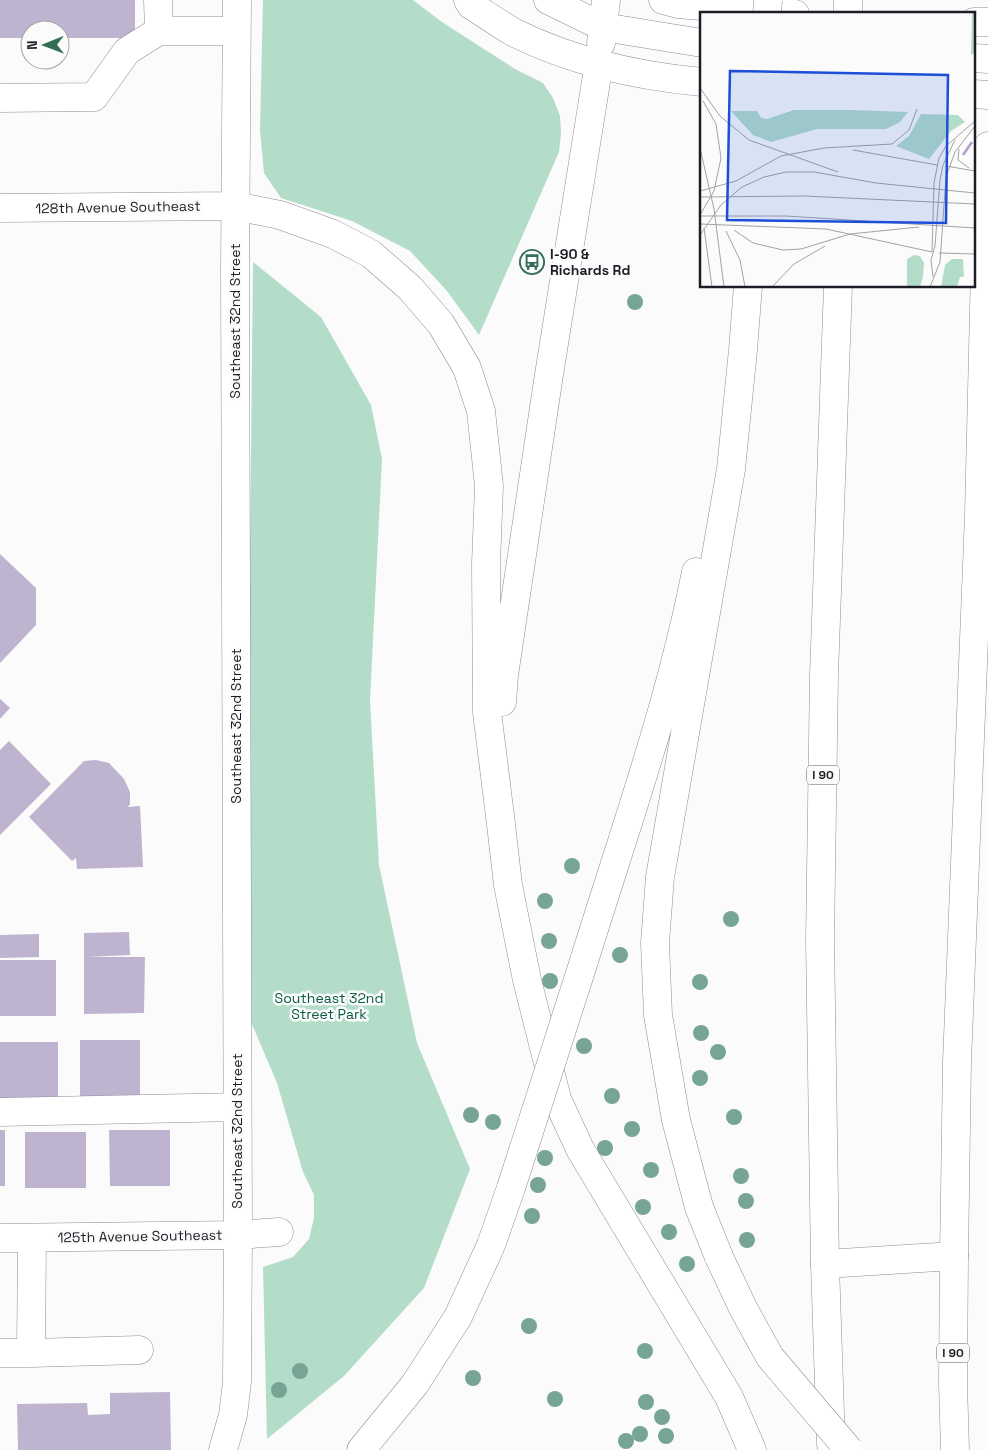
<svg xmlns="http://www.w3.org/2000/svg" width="988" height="1450" font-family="'Space Grotesk',sans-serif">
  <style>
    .green { fill: #b4ddc9 }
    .building { fill: #beb4cf }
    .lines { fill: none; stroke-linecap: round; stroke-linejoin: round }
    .minor-casing { stroke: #9288a1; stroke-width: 29 }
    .major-casing { stroke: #9288a1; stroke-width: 29 }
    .highway-casing { stroke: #9288a1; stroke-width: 29 }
    .minor { stroke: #fff; stroke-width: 28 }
    .major { stroke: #fff; stroke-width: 28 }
    .highway { stroke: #fff; stroke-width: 28 }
    .highway-bridge-casing { stroke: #9288a1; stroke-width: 29; stroke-linecap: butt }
    .highway-bridge { stroke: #fff; stroke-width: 28 }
    .tree { fill: #76a495 }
    .labels { text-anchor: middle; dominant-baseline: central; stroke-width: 5; stroke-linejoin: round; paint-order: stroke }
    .shield { fill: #fbfbfb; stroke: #625f66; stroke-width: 1 }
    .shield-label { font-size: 12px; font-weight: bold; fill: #201c26 }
    .street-label { font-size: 14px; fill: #201c26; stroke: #fbfbfb }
    .poi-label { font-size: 14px; font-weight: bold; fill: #201c26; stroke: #fbfbfb; text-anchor: start }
    .park-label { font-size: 14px; fill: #095c41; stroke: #fbfbfb }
    .inset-river { fill: none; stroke: #b29dd1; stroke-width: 2.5 }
    .inset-road { fill: none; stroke: #a3a2a6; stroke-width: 1 }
    .view { fill: #1d4ed8; fill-opacity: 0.15; stroke: #1d4ed8; stroke-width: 2.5 }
    .inset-edge { fill: none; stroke: #201c26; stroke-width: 2.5 }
  </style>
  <rect width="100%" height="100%" fill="#fbfbfb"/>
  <path class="green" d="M263 0H413L442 22 515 69 543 83 553 98 560 116 561 133 559 152 479 335 447 291 410 251 352 221 281 198 264 173 260 130Z
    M253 262 321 317 371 405 382 459 370 701 379 865 417 1043 470 1169 424 1288 344 1376 267 1439 263 1267 293 1257 309 1239 314 1218V1195L303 1172 277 1083 251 1022 249 645Z"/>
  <path class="building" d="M0 0H135V38H60V30H30V38H0Z
    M0 554 36 588V625L0 663Z
    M0 699 10 708 0 719Z
    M9 741 51 784 0 835V750Z
    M96 760 109 763 124 779 130 792V804L128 807 140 806 143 867 77 869 76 858 72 861 29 817 84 761Z
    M129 932 130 955 87 957H145L144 1013 84 1014V933Z
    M39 934V957L0 958V935Z
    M0 960H56V1016H0Z
    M80 1040H140V1096H80Z
    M0 1042H58V1098H0Z
    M0 1130H5V1186H0Z
    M109 1130H170V1186H110Z
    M25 1132H86V1188H25Z
    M170 1392 171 1450H18L17 1404 87 1403 88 1415 110 1414V1393Z"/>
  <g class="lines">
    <defs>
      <path id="minor" d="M158 0 159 31
        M0 98 94 97 127 51 159 31H236
        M0 208 235 206
        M0 1112 237 1107
        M0 1238 238 1235 279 1232
        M825 1264 954 1256
        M0 1353H31L32 1238
        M31 1353 139 1350
        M223 1450 233 1415 237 1382 238 1235 235 270 237 0"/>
      <path id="major" d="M468 0 471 5C485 14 499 24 513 32 571 61 637 76 702 82
        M548 0 603 27 702 43
        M663 0 678 4 795 14
        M974 22H988
        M601 43 606 0
        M974 58 988 59
        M974 94 988 95"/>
      <path id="highway" d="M848 14V0
        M235 206 280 215 333 234 371 254 410 288 441 324 467 368 481 411 489 486 486 564 487 712 500 816 508 885 527 980 557 1099 580 1149 729 1397 752 1450
        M502 702 504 675 548 381 599 63
        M584 961C624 832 670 704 696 572
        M719 1257 699 1207 676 1120 658 1015 655 943 660 877 731 469 743 350 748 286
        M831 1444 825 1264 820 940 824 675 838 286
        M361 1450 415 1384 458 1317 491 1245 511 1188
        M955 1450 953 1384 954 1256 957 1062 979 515 988 146"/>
    </defs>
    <use href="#minor" class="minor-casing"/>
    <use href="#major" class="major-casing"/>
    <use href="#highway" class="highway-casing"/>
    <use href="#minor" class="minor"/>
    <use href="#major" class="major"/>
    <use href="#highway" class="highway"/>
    <defs>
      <path id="highway-bridge" d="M767 14 768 0
        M511 1188 584 961
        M719 1257 743 1308 770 1357 849 1450"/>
    </defs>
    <use href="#highway-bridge" class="highway-bridge-casing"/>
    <use href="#highway-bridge" class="highway-bridge"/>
  </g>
  <g class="tree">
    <circle cx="635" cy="302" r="8"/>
    <circle cx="572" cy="866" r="8"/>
    <circle cx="545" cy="901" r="8"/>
    <circle cx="731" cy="919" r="8"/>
    <circle cx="549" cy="941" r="8"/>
    <circle cx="620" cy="955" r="8"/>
    <circle cx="550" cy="981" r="8"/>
    <circle cx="700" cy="982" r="8"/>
    <circle cx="701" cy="1033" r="8"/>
    <circle cx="584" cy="1046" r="8"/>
    <circle cx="718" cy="1052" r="8"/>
    <circle cx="700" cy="1078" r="8"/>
    <circle cx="612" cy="1096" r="8"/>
    <circle cx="471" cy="1115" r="8"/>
    <circle cx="734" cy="1117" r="8"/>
    <circle cx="493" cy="1122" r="8"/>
    <circle cx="632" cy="1129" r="8"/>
    <circle cx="605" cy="1148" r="8"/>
    <circle cx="545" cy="1158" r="8"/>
    <circle cx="651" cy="1170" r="8"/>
    <circle cx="741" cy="1176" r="8"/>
    <circle cx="538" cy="1185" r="8"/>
    <circle cx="746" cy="1201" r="8"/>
    <circle cx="643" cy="1207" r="8"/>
    <circle cx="532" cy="1216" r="8"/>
    <circle cx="669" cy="1232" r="8"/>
    <circle cx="747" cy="1240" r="8"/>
    <circle cx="687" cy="1264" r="8"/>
    <circle cx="529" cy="1326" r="8"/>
    <circle cx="645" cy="1351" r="8"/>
    <circle cx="300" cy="1371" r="8"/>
    <circle cx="473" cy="1378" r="8"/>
    <circle cx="279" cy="1390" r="8"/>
    <circle cx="555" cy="1399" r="8"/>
    <circle cx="646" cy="1402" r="8"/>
    <circle cx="662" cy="1417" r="8"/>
    <circle cx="640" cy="1434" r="8"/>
    <circle cx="666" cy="1436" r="8"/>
    <circle cx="626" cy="1441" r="8"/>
  </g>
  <defs>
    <symbol id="bus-ring" viewBox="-11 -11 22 22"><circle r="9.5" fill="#fbfbfb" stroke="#346d55" stroke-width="1.5"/><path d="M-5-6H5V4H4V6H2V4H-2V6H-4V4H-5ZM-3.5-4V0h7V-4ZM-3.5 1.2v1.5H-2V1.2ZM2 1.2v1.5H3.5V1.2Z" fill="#346d55"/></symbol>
  </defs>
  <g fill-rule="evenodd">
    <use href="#bus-ring" x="518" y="248" width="28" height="28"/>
  </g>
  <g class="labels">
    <g class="shield">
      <rect x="807" y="765.5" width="32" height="19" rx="4"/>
      <rect x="937" y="1343.5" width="32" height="19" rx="4"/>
    </g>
    <g class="shield-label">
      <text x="823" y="775">I 90</text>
      <text x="953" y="1353">I 90</text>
    </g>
    <g class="street-label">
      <text transform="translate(118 207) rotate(-1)">128th Avenue Southeast</text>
      <text transform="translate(235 321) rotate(-90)">Southeast 32nd Street</text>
      <text transform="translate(236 726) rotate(-90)">Southeast 32nd Street</text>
      <text transform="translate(237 1131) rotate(-90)">Southeast 32nd Street</text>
      <text transform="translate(140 1236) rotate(-1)">125th Avenue Southeast</text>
    </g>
    <g class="poi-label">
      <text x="550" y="254">I-90 &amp;<tspan x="550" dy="16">Richards Rd</tspan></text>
    </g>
    <g class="park-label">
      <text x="329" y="998">Southeast 32nd<tspan x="329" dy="16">Street Park</tspan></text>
    </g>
  </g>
  <g transform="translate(700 12)">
    <rect width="275" height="275" fill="#fbfbfb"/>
    <path d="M272 0H275V40L271 43ZM94 98H150L208 100 200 110 186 117H117L71 130 53 123 31 99H57L61 106 67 107ZM221 102 258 103 265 110 251 119 229 147 196 134 209 124ZM214 243 220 244 224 251 223 265 220 275H207V247ZM252 247H263L264 265H260L257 275H241L245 253Z" fill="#b4ddc9"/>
    <path class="inset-river" d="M263 143 272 130"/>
    <path class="inset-road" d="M0 76 20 104 49 128 138 160M0 136 14 197 24 275M259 137 258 148 269 156M153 138 237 153M246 154 275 159M0 179 36 169 81 144 124 136 192 132 209 118 217 97M0 185 104 184 275 192M0 203 14 179 21 146 16 112 3 89M0 204H86L275 216M0 212 126 217 232 240M4 216 12 275M34 218 53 231 83 238 101 237 150 222 219 215M26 219 40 248 45 275M0 223 21 193 42 175 64 165 86 160H114L176 171 275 181M232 240 234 171 239 146 246 134 275 109M239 241 275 242M233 265 231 248 235 234 240 168 243 153 255 128M72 275 94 252 125 234M230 275 240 250 246 165 255 140 275 114"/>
    <path class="view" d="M30 59 248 63 246 211 27 208Z"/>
    <rect width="275" height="275" class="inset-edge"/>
  </g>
  <g transform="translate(45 45) rotate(269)"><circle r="24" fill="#fbfbfb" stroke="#a3a2a6"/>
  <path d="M0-4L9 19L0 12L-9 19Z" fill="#346d55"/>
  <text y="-8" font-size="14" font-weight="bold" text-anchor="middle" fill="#201c26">N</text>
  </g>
</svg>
